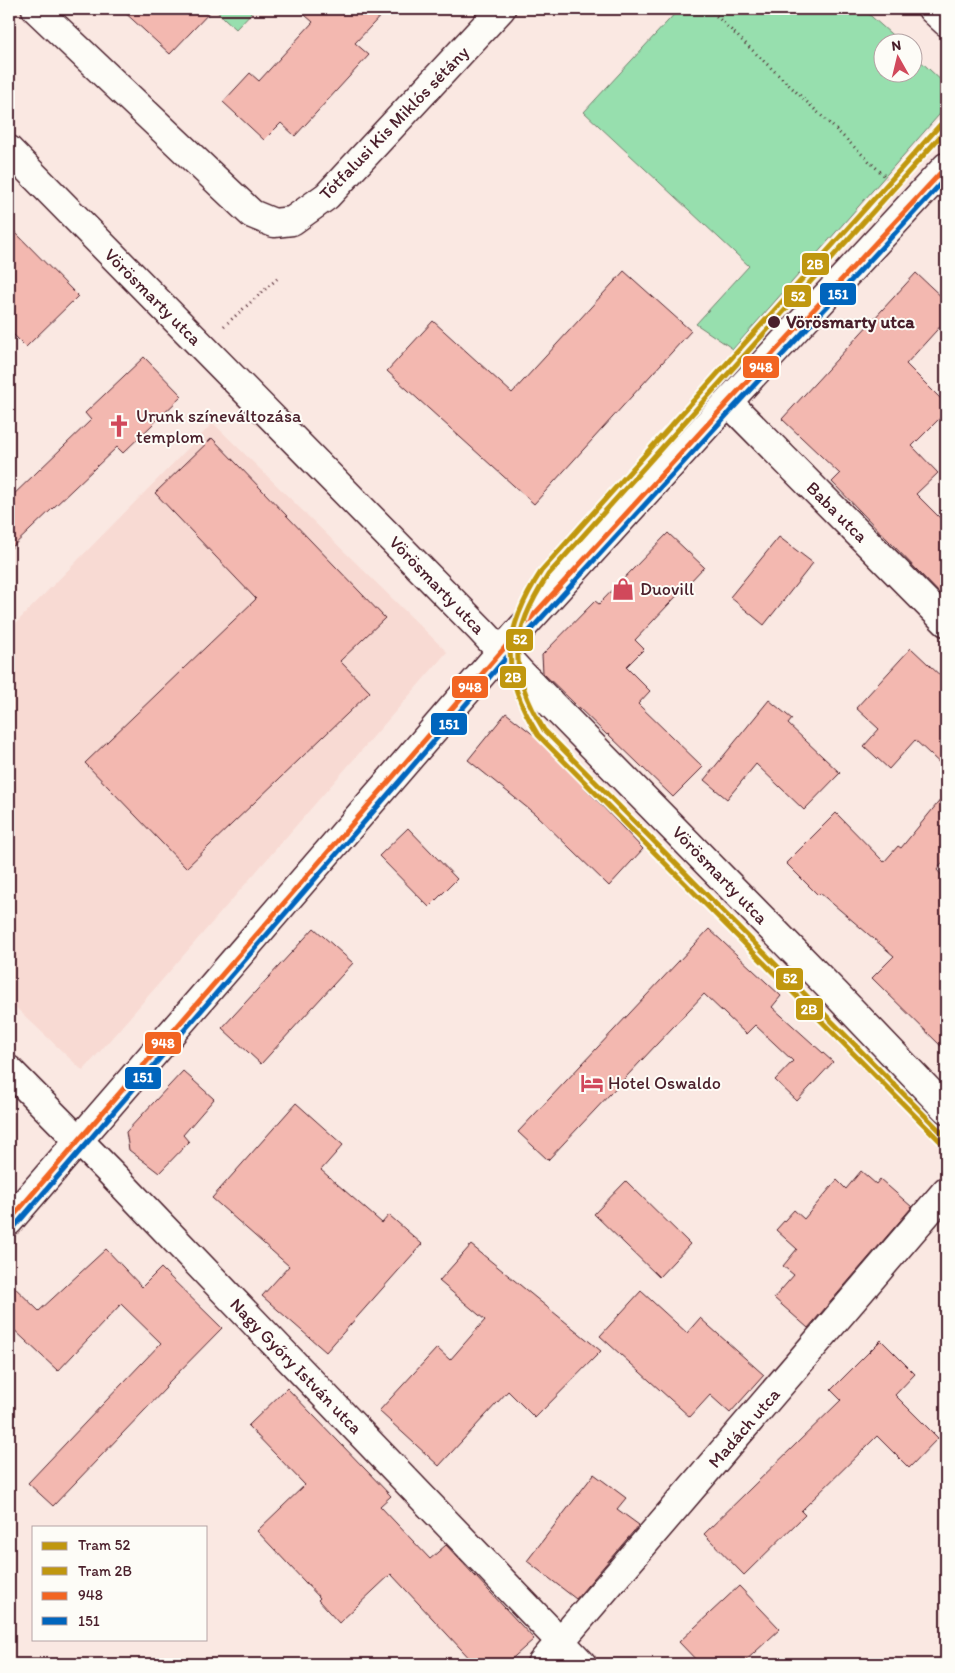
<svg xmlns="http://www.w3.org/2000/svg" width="955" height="1673" font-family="Itim,sans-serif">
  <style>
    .built { fill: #f8dad3 }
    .green { fill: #97dfae; stroke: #707f6c }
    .building { fill: #f3b8b0; stroke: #4a1f2b }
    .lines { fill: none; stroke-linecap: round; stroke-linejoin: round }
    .minor-casing { stroke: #4a1f2b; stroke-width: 31 }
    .path { stroke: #4a1f2b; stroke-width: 3; stroke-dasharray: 1 4; stroke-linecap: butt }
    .minor { stroke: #fdfcf7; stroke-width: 28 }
    .bus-1-casing { stroke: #fdfcf7; stroke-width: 9 }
    .bus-2-casing { stroke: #fdfcf7; stroke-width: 9 }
    .bus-1 { stroke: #f26522; stroke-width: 5 }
    .bus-2 { stroke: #0065bd; stroke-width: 5 }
    .tram-1-casing { stroke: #fdfcf7; stroke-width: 9 }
    .tram-2-casing { stroke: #fdfcf7; stroke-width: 9 }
    .tram-1 { stroke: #c0970f; stroke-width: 5 }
    .tram-2 { stroke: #c0970f; stroke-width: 5 }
    .stop-dot { fill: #4a1f2b; stroke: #fdfcf7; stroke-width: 2 }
    .labels { text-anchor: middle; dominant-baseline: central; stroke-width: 4; stroke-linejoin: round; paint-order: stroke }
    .street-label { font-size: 18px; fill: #4a1f2b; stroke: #fdfcf7 }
    .stop-label { font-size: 18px; font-weight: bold; fill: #4a1f2b; stroke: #fdfcf7; text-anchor: start }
    .poi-label { font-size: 18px; fill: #4a1f2b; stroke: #fdfcf7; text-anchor: start }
    .line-badge { stroke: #fdfcf7; stroke-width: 2 }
    .badge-label { font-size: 14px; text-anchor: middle; font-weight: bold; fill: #fff }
  </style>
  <rect width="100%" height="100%" fill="#fae8e2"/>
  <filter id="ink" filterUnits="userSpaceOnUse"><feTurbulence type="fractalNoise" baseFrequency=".02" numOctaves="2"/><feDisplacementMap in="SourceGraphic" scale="10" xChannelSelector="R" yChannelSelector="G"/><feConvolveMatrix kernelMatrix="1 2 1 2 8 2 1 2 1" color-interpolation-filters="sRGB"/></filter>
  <g filter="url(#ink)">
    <path class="built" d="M213 423 447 652 83 1071 9 1001V630Z"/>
    <path class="green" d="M214 9H255L236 29Z
      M679 9H863L900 42H882V72H912L913 54 946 85V107L733 349 696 324 749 266 584 112Z"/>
    <path class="building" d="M121 9H213L170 54Z
      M298 9H387L355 43 369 55 295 136 281 123 264 140 223 102 250 73 259 81 313 22Z
      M9 226 78 296 26 347 9 330Z
      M624 271 691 331 534 504 387 371 433 321 512 393Z
      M916 273 946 301V320L906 364 946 404V412L912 446 938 473 916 494 946 524V600L832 482 840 474 782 419Z
      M144 357 182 396 123 453 117 447 9 550V499L91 420 85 413Z
      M212 438 385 618 340 661 370 692 186 868 85 763 256 599 155 493Z
      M668 533 704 567 635 640 644 649 626 667 650 691 638 704 703 767 673 797 608 734 607 735 543 673 542 655 595 601 599 604Z
      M779 537 813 563 764 625 730 597Z
      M911 648 946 681V769L915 740 889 769 864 746 879 729 856 708Z
      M769 700 792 719 788 724 840 773 804 810 756 764 727 799 704 780Z
      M506 713 564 759 561 763 643 849 609 886 535 814 468 760Z
      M946 793V858L937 870 946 880V1051L872 978 894 956 820 893 818 895 786 863 836 813 884 862 898 846 901 848Z
      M408 828 457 879 429 907 379 856Z
      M314 928 353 963 261 1064 222 1028Z
      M709 929 781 996 772 1007 833 1062 797 1101 775 1080 793 1061 755 1025 746 1034 704 994 548 1160 518 1132Z
      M183 1071 214 1099 183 1135 189 1142 159 1173 129 1150 126 1132Z
      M296 1103 343 1145 321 1170 382 1223 389 1215 422 1244 326 1352 262 1296 289 1266 212 1198Z
      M861 1171 876 1184 880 1179 912 1207 808 1328 774 1298 794 1275 783 1266 797 1249 776 1230 794 1210 804 1219 837 1180 846 1189Z
      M626 1181 690 1244 659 1277 594 1214Z
      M471 1245 601 1351 535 1418 508 1391 439 1466 379 1411 437 1348 450 1360 485 1320 439 1281Z
      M106 1249 142 1287 161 1268 222 1328 165 1386 166 1388 53 1506 28 1483 161 1343 121 1304 58 1371 9 1325V1282L39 1311Z
      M641 1291 687 1333 700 1318 764 1375 730 1413 710 1395 690 1417 600 1336Z
      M881 1340 915 1374 895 1395 938 1438 909 1468 877 1436 801 1511 805 1515 744 1575 704 1534 841 1400 831 1390Z
      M287 1388 391 1496 380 1506 430 1559 446 1545 534 1639 506 1664H475L391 1574 339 1623 318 1600 320 1598 257 1531 305 1485 248 1426Z
      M594 1474 626 1498 617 1509 639 1525 576 1599 527 1561Z
      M739 1586 780 1629 742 1664H700L679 1642Z"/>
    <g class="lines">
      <defs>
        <path id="minor" d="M36 9 252 214 274 223 292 221 327 196 501 9
          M932 9 946 22
          M9 150 481 630 519 671 836 994 946 1109
          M728 402 946 622
          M9 1070 111 1173 582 1664
          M9 1221 519 631 728 402 946 167
          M541 1664 946 1191"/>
      </defs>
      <use href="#minor" class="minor-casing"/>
      <path class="path" d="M709 9 889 180
        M224 326 278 278"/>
      <use href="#minor" class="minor"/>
      <defs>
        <path id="bus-1" d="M9 1221 519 631 728 402 946 167"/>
        <path id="bus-2" d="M15 1226 525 636 734 407 946 178"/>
      </defs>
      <use href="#bus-1" class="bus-1-casing"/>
      <use href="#bus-2" class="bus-2-casing"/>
      <use href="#bus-1" class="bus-1"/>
      <use href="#bus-2" class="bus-2"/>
      <defs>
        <path id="tram-1" d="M946 130 548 575C510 634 507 670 544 730L946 1137"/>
        <path id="tram-2" d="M940 125 542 570C502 631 499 672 538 735L941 1142"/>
      </defs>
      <use href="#tram-1" class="tram-1-casing"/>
      <use href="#tram-2" class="tram-2-casing"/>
      <use href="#tram-1" class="tram-1"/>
      <use href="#tram-2" class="tram-2"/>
    </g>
  </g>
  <defs>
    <symbol id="church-bare" viewBox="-9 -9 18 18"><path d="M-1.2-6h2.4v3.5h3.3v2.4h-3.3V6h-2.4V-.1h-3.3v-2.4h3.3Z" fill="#d1495b" stroke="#fdfcf7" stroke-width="2.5" paint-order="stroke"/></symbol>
    <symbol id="shop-bare" viewBox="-9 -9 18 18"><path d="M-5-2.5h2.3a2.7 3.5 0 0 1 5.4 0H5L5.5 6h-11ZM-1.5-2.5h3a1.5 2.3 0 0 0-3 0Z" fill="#d1495b" stroke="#fdfcf7" stroke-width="2.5" paint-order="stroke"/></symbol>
    <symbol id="hotel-bare" viewBox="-9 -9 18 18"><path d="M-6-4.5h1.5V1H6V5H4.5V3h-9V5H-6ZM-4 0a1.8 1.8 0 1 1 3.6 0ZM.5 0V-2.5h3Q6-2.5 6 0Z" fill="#d1495b" stroke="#fdfcf7" stroke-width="2.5" paint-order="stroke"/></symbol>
  </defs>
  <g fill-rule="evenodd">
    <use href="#church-bare" x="103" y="410" width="32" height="32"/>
    <use href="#shop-bare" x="607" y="573" width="32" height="32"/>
    <use href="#hotel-bare" x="576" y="1067" width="32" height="32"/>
  </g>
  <circle class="stop-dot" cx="774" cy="322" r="7"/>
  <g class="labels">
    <g class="street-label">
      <text transform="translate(394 123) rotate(-46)">Tótfalusi Kis Miklós sétány</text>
      <text transform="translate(153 297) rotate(45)">Vörösmarty utca</text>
      <text transform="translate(837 512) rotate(45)">Baba utca</text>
      <text transform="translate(437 585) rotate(46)">Vörösmarty utca</text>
      <text transform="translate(720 875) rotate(46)">Vörösmarty utca</text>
      <text transform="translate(296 1366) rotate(46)">Nagy Győry István utca</text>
      <text transform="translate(744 1428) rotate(-49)">Madách utca</text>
    </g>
    <g class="stop-label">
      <text x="786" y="322">Vörösmarty utca</text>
    </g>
    <g class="poi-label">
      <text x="136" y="416">Urunk színeváltozása<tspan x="136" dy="21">templom</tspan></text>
      <text x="640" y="589">Duovill</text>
      <text x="608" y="1083">Hotel Oswaldo</text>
    </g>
  </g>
  <g class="line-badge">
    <rect x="801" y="252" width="29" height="24" rx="5" fill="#c0970f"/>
    <rect x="819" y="282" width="38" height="24" rx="5" fill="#0065bd"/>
    <rect x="783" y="284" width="29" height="24" rx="5" fill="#c0970f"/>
    <rect x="742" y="355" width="38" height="24" rx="5" fill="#f26522"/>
    <rect x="505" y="628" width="29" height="24" rx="5" fill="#c0970f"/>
    <rect x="499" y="665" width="28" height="24" rx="5" fill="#c0970f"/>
    <rect x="451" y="675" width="38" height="24" rx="5" fill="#f26522"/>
    <rect x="430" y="712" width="38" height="24" rx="5" fill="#0065bd"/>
    <rect x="775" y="967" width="29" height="24" rx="5" fill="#c0970f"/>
    <rect x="795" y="997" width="29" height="24" rx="5" fill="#c0970f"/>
    <rect x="144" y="1031" width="38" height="24" rx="5" fill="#f26522"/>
    <rect x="124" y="1066" width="38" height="24" rx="5" fill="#0065bd"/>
  </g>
  <g class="badge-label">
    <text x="815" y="269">2B</text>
    <text x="838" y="299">151</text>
    <text x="798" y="301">52</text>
    <text x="761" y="372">948</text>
    <text x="520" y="644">52</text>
    <text x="513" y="682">2B</text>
    <text x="470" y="692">948</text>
    <text x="449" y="729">151</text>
    <text x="790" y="983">52</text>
    <text x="809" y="1014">2B</text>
    <text x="163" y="1048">948</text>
    <text x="143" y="1082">151</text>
  </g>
  <rect width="955" height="1673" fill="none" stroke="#fdfcf7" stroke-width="30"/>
  <rect x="15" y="15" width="925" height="1643" fill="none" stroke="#4a1f2b" stroke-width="2" filter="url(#ink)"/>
  <rect x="32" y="1526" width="175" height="115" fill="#fdfcf7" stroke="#b5a4a5"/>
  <rect x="42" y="1542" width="25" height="8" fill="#c0970f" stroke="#b5a4a5"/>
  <text x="78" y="1550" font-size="15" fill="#4a1f2b">Tram 52</text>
  <rect x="42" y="1567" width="25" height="8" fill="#c0970f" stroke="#b5a4a5"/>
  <text x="78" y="1576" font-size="15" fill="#4a1f2b">Tram 2B</text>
  <rect x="42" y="1592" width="25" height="8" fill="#f26522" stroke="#b5a4a5"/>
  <text x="78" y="1600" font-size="15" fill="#4a1f2b">948</text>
  <rect x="42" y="1617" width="25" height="8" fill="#0065bd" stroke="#b5a4a5"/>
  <text x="78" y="1626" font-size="15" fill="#4a1f2b">151</text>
  <g transform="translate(898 58) rotate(352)"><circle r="24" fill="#fdfcf7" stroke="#b5a4a5"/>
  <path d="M0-4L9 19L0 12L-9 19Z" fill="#d1495b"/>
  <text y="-8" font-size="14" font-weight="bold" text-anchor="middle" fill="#4a1f2b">N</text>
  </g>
</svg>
